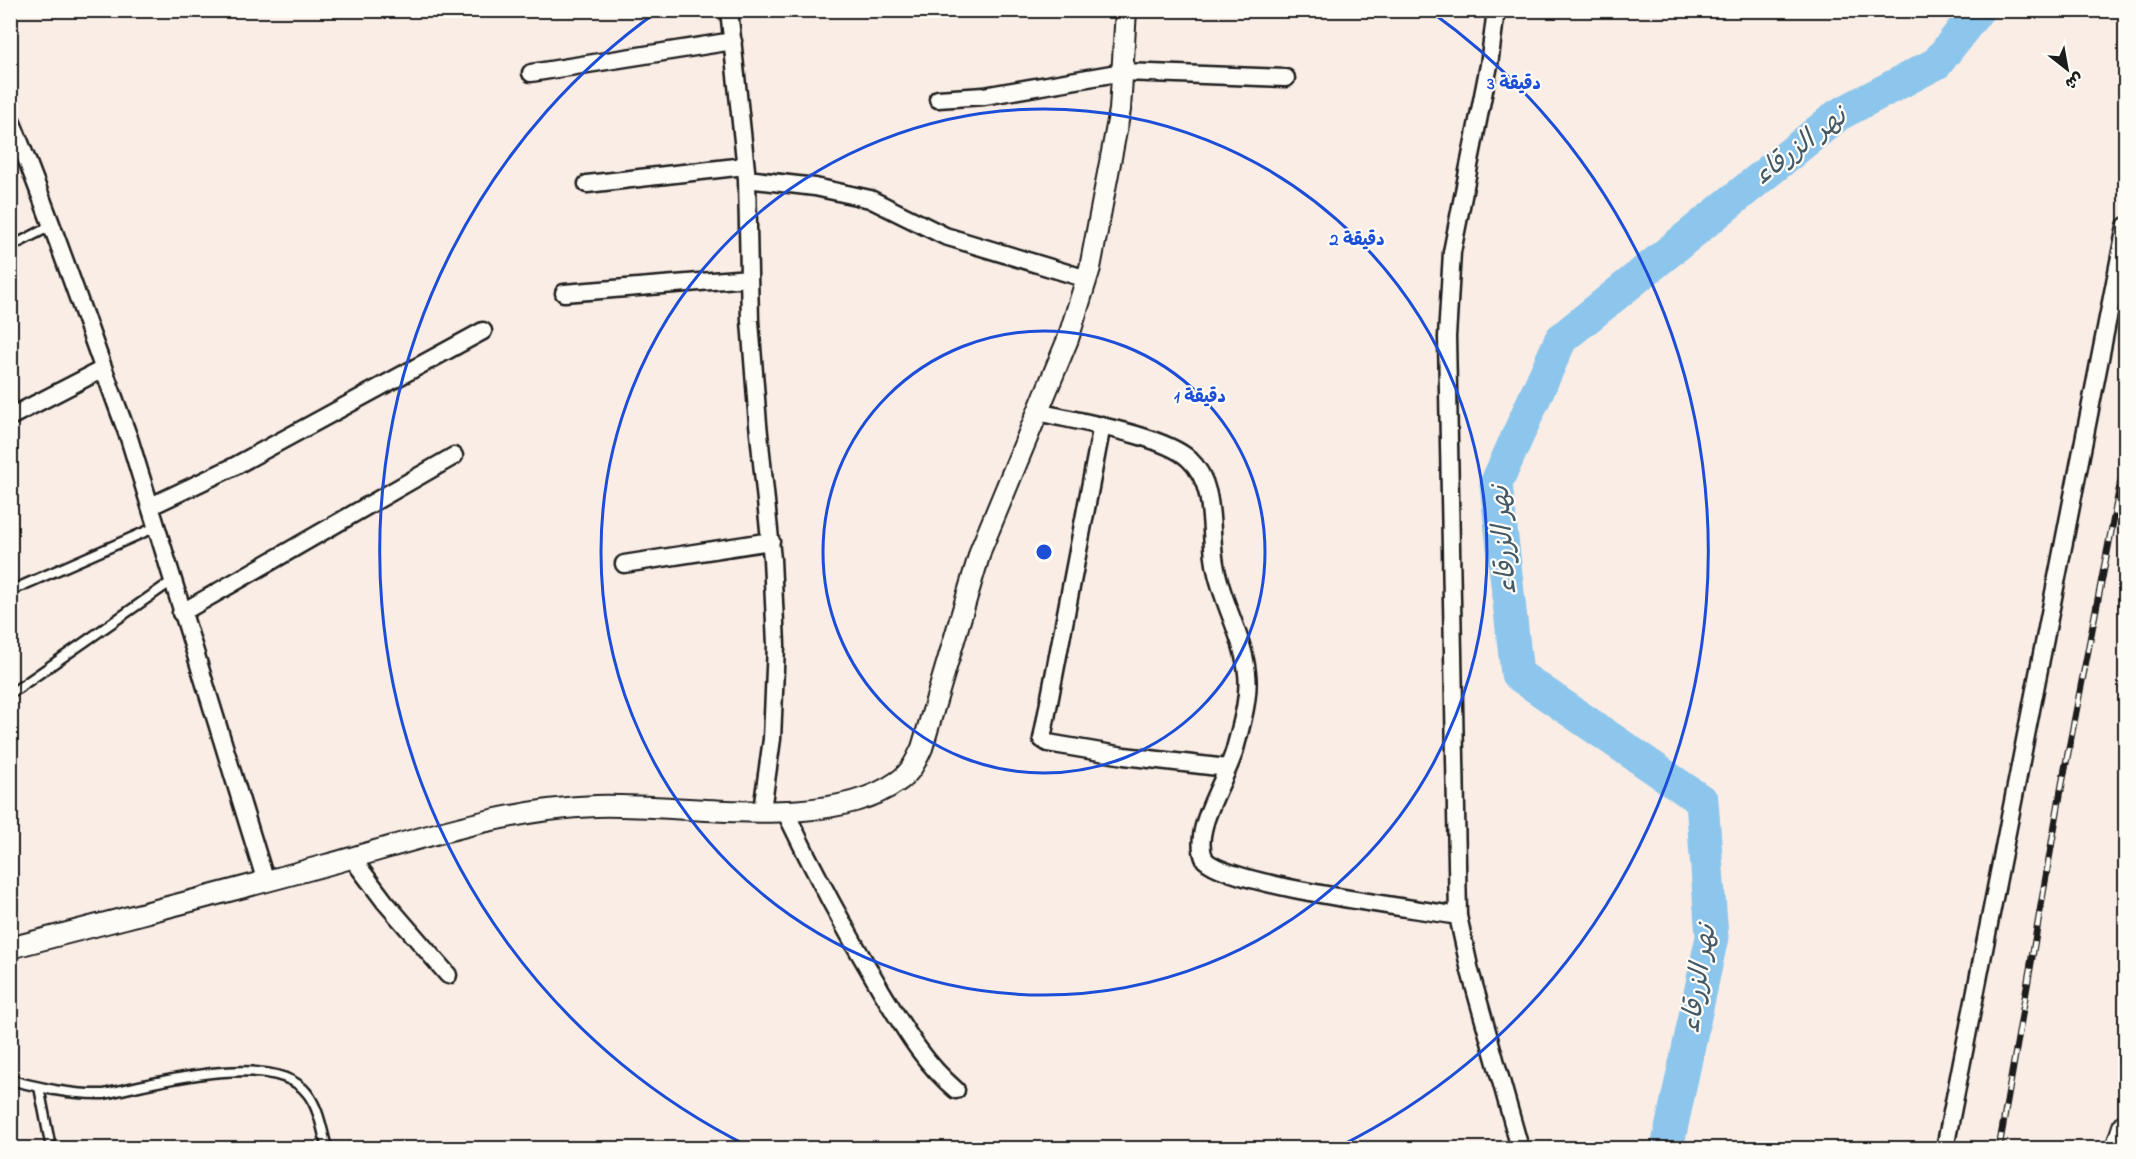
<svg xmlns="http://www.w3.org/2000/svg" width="2136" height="1159" font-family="'Indie Flower','Playpen Sans Arabic',sans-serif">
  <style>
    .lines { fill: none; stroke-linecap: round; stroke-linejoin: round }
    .river { stroke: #8dc6ec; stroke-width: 33 }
    .service-casing { stroke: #1c1c1c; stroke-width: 13 }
    .minor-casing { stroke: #1c1c1c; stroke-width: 21 }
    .tertiary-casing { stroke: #1c1c1c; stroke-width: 24 }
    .primary-casing { stroke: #1c1c1c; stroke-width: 30 }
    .service { stroke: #fdfcf7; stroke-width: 8 }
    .minor { stroke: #fdfcf7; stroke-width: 16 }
    .tertiary { stroke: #fdfcf7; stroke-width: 20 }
    .primary { stroke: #fdfcf7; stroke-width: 26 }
    .rail-casing { stroke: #1c1c1c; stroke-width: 7 }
    .rail { stroke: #fdfcf7; stroke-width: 4.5; stroke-dasharray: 14; stroke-linecap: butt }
    .ring { fill: none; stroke: #1d4ed8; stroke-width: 3 }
    .labels { text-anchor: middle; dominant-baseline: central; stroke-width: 4.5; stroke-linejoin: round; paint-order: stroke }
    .water-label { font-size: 27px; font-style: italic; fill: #445865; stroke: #fdfcf7 }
    .centre { fill: #1d4ed8; stroke: #fdfcf7; stroke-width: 3 }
    .ring-label { font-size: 18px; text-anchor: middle; font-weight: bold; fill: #1d4ed8; stroke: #fdfcf7; stroke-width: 4.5; stroke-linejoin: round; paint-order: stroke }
  </style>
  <rect width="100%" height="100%" fill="#f9ede6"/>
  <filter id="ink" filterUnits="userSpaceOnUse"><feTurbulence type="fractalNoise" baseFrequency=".0167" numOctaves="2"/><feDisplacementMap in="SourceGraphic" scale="12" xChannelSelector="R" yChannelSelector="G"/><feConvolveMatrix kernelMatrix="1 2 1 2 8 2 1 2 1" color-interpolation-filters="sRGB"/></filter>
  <g filter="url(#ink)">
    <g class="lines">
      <path class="river" d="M1667 1148 1712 937 1702 801 1517 674 1496 484 1561 339 1838 115 1937 63 1978 10"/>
      <defs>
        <path id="service" d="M10 247 53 225
          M10 591 156 527
          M10 694 172 581
          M10 1080C42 1088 71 1095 104 1094 150 1084 274 1049 307 1093 319 1108 322 1130 327 1148
          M39 1087 51 1148"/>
        <path id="minor" d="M729 10 747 179 750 321 758 424 772 559 776 645 772 739 762 810
          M531 73 733 41
          M938 99 984 96 1123 72 1286 78
          M10 118C54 224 89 332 129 438L266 882
          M747 179 815 187 870 199 945 236 1087 279
          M587 184 745 166
          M564 293 749 278
          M1038 412C1075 421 1163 435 1189 459 1217 485 1209 530 1215 564 1221 601 1243 635 1247 673 1250 697 1241 726 1235 749 1227 780 1190 830 1205 860 1232 886 1412 908 1458 916L1470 971 1520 1148
          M10 417 103 369
          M1102 425 1042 739 1048 743 1124 756 1227 768
          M151 506 233 467 483 331
          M624 564 771 541
          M181 613 454 456
          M785 811C815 874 847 933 882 992 904 1028 923 1062 956 1090
          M352 858 385 902 448 975
          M1458 916 1447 337 1452 252 1489 65 1496 10
          M1945 1148 2126 226"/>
        <path id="tertiary" d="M10 948C116 920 221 894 326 865 413 841 505 809 596 806 683 803 825 832 897 782 910 774 916 761 922 748L981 549 1068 339 1090 268 1120 110 1126 10"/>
        <path id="primary" d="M2119 1148 2126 1127"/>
      </defs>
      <use href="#service" class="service-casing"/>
      <use href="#minor" class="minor-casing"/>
      <use href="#tertiary" class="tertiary-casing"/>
      <use href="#primary" class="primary-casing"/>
      <use href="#service" class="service"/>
      <use href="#minor" class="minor"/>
      <use href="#tertiary" class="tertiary"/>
      <use href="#primary" class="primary"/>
      <defs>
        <path id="rail" d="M1999 1148 2062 784 2126 455"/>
      </defs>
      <use href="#rail" class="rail-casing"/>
      <use href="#rail" class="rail"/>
    </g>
  </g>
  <g class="ring">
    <circle cx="1044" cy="552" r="221"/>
    <circle cx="1044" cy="552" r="443"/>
    <path d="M748 1146A664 664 0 0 1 658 11M1430 11A664 664 0 0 1 1340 1146"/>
  </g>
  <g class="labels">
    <g class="water-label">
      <text transform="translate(1801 147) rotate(-37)">نهر الزرقاء</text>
      <text transform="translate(1505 540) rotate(-94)">نهر الزرقاء</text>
      <text transform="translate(1700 979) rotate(-81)">نهر الزرقاء</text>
    </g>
  </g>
  <circle cx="1044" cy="552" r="9" class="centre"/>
  <g class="ring-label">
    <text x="1514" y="89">3 دقيقة</text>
    <text x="1357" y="245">2 دقيقة</text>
    <text x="1200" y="402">1 دقيقة</text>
  </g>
  <rect width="2136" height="1159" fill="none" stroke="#fdfcf7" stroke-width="36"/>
  <rect x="18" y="18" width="2100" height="1123" fill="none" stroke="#1c1c1c" stroke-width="2" filter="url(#ink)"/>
  <g transform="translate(2067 69) rotate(149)" stroke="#fdfcf7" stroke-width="4.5" paint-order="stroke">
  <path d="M0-4.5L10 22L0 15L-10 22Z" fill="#1c1c1c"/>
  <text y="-9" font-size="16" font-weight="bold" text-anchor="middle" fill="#1c1c1c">ش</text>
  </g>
</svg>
